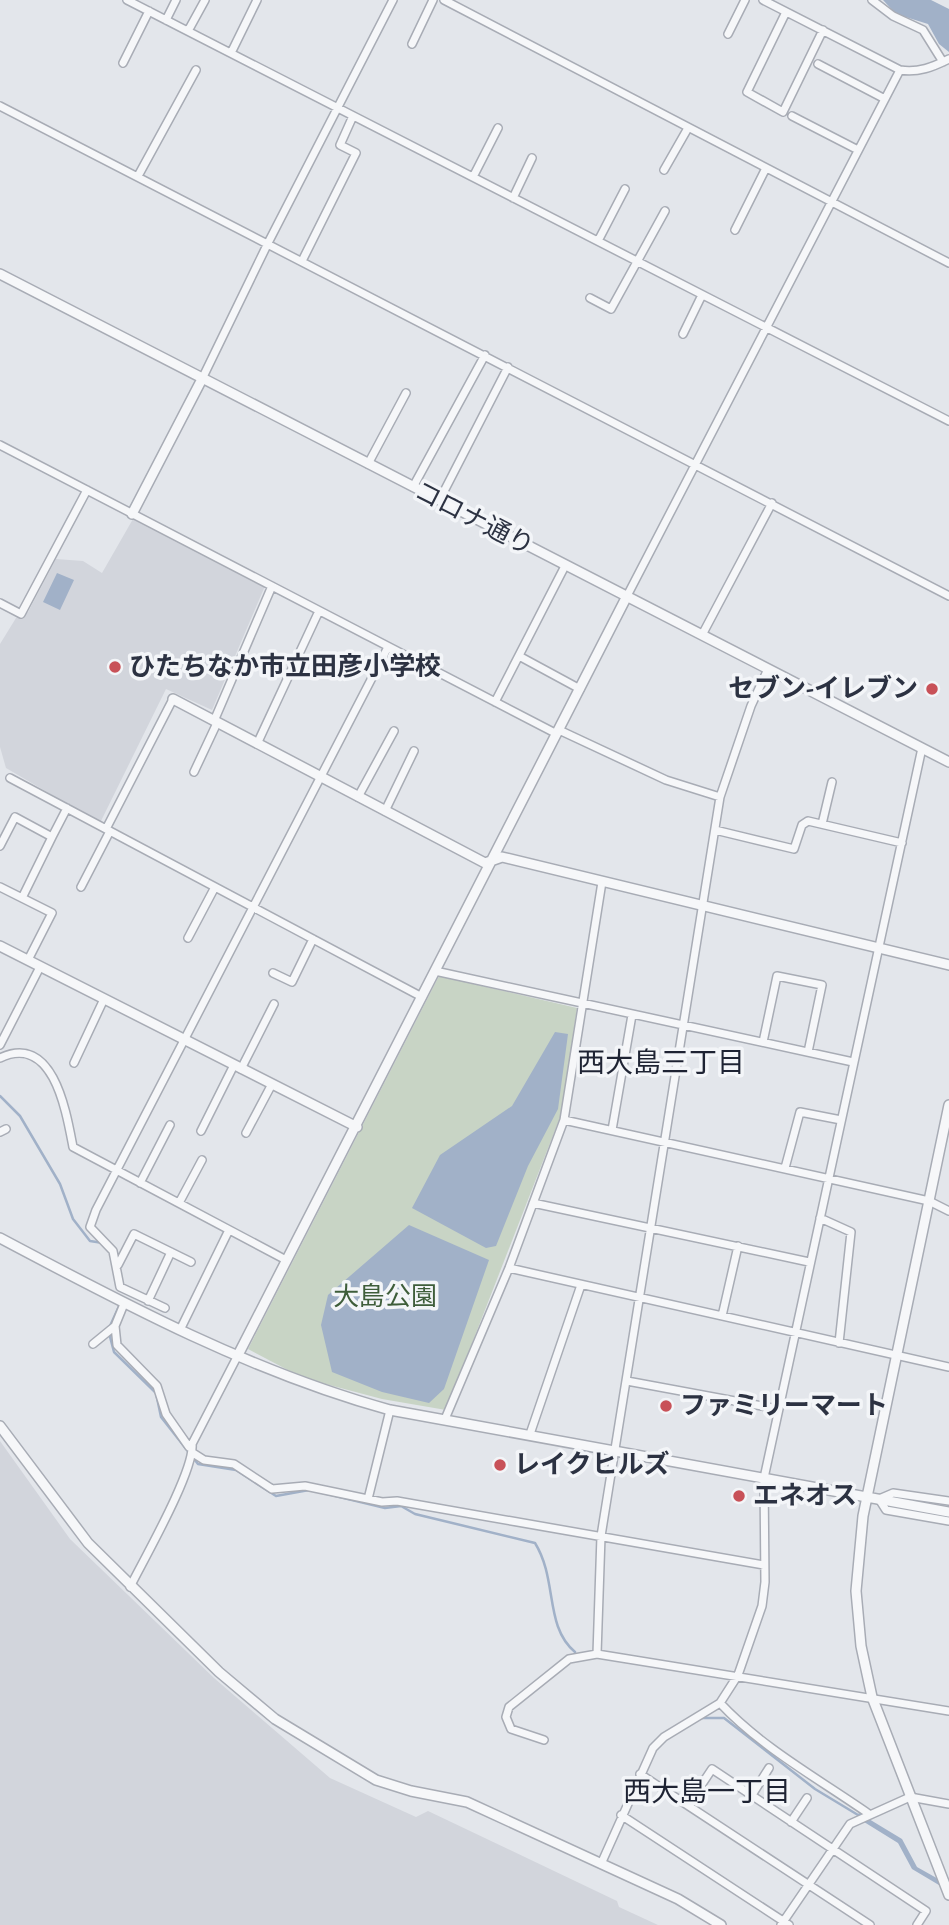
<svg xmlns="http://www.w3.org/2000/svg" width="949" height="1925" font-family="'Alegreya Sans','Noto Sans JP',sans-serif">
  <style>
    .built { fill: #d2d5dc }
    .green { fill: #c8d4c5 }
    .water { fill: #a1b1c8 }
    .lines { fill: none; stroke-linecap: round; stroke-linejoin: round }
    .stream { stroke: #a1b1c8; stroke-width: 2.5 }
    .minor-casing { stroke: #a8acb5; stroke-width: 10 }
    .tertiary-casing { stroke: #a8acb5; stroke-width: 12 }
    .minor { stroke: #f6f7f9; stroke-width: 7 }
    .tertiary { stroke: #f6f7f9; stroke-width: 9 }
    .poi-dot { fill: #c85158; stroke: #f3f5f8; stroke-width: 2.5 }
    .labels { text-anchor: middle; dominant-baseline: central; stroke-width: 7; stroke-linejoin: round; paint-order: stroke }
    .street-label { font-size: 26px; fill: #2c3242; stroke: #f3f5f8 }
    .poi-label { font-size: 26px; font-weight: bold; fill: #2c3242; stroke: #f3f5f8; text-anchor: start }
    .park-label { font-size: 26px; fill: #3e5d3a; stroke: #f3f5f8 }
    .neighbourhood-label { font-size: 28px; fill: #1e2333; stroke: #f3f5f8 }
  </style>
  <rect width="100%" height="100%" fill="#e3e6eb"/>
  <path class="built" d="M133 519 265 586 212 710 166 689 100 823 6 768 0 747V644L16 618 28 612 56 559 83 561 102 573Z
    M0 1441 70 1539 214 1678 330 1778 416 1817 428 1811 617 1901 619 1907 658 1925H0Z"/>
  <path class="green" d="M439 976 577 1008 561 1115 446 1410 382 1399 303 1378 248 1349Z"/>
  <path class="water" d="M883 0H931L949 9V52L939 44 928 24 896 14Z
    M57 573 74 580 60 610 43 602Z
    M555 1032 568 1034 558 1109 528 1166 496 1246 486 1248 412 1208 440 1155 512 1106Z
    M409 1225 489 1260 444 1389 429 1403 382 1392 332 1372 321 1325 328 1295Z
    M859 1813 902 1839 917 1867 949 1885V1891L912 1869 898 1843 856 1817Z"/>
  <g class="lines">
    <path class="stream" d="M0 1096 20 1116 60 1184 73 1219 90 1241 103 1243
      M110 1326 120 1304
      M109 1333 114 1352 156 1393 161 1417 198 1464 236 1470 276 1496 309 1490
      M319 1492 385 1508 401 1506 415 1514 535 1543C558 1580 544 1626 575 1652
      M700 1718H724L815 1789 858 1815"/>
    <defs>
      <path id="minor" d="M127 0 949 421
        M444 0 949 263
        M763 0 900 70C918 73 933 67 949 59
        M872 0 893 16 923 30 943 62
        M786 12 747 92 783 112 823 30
        M166 20 176 0
        M188 31 205 0
        M728 34 745 0
        M412 44 433 0
        M231 53 257 0
        M123 63 149 11
        M818 64 885 99
        M0 106 949 596
        M792 116 858 150
        M664 170 688 128
        M138 176 196 70
        M473 177 498 128
        M513 198 532 158
        M735 230 766 168
        M598 241 625 189
        M302 261 356 153 340 145 353 116
        M590 298 611 309 665 211
        M683 334 702 295
        M202 379 268 243 393 0
        M0 445 557 734
        M368 464 406 393
        M413 487 485 355
        M439 501 508 367
        M627 596 900 70
        M0 603 21 614 87 490
        M702 635 772 503
        M519 656 580 689
        M495 702 565 566
        M214 721 272 586
        M559 730 666 780 720 797
        M257 744 319 611
        M194 772 217 723
        M10 778 422 997
        M358 797 394 731
        M385 811 414 751
        M822 824 832 782
        M106 829 173 699
        M715 830 794 849 802 825 808 821 902 843
        M0 846 15 817 52 837 67 808
        M0 887 52 913 28 960
        M81 887 110 831
        M22 898 52 837
        M188 938 215 887
        M435 971 853 1062
        M273 973 292 982 313 939
        M763 1042 777 976 822 985 808 1052
        M0 1045 40 967
        M0 1058C53 1033 66 1110 73 1147L286 1260
        M74 1063 104 999
        M241 1069 274 1004
        M564 1120 929 1201 949 1211
        M612 1130 632 1015
        M201 1131 234 1065
        M0 1132 6 1129
        M246 1133 272 1084
        M785 1168 800 1112 841 1120
        M140 1183 170 1125
        M179 1203 202 1160
        M533 1203 809 1262
        M820 1218 851 1232 839 1343
        M118 1265 134 1234 191 1262
        M509 1268 949 1367
        M148 1301 171 1252
        M124 1304 115 1326 117 1345 157 1386 166 1414 189 1447 192 1446
        M165 1308 120 1287 113 1251 90 1227 96 1210 388 647
        M722 1316 738 1246
        M180 1330 229 1230
        M93 1344 115 1326
        M627 1381 778 1409
        M445 1419 509 1268 564 1120 602 882
        M530 1434 581 1285
        M193 1453 204 1460 234 1464 272 1489 305 1486 382 1502 397 1501 764 1565
        M368 1499 390 1410
        M949 1501 893 1493 879 1499 886 1510 949 1521
        M130 1587C144 1559 195 1470 192 1444L237 1357
        M597 1654 601 1536 720 797 751 706 768 669
        M720 1703C762 1748 819 1779 869 1814
        M544 1740 511 1729 506 1717 509 1707 569 1659 597 1654 949 1711
        M640 1774 870 1925
        M752 1795 769 1768
        M688 1805 712 1769 926 1911 917 1925
        M621 1815 789 1925
        M791 1822 807 1798
        M601 1864 653 1748 664 1737 720 1703 738 1675 762 1606 765 1582 764 1478 922 748
        M781 1925 850 1824 910 1797 949 1804"/>
      <path id="tertiary" d="M0 274 949 762
        M132 514 202 379
        M173 699 485 863 502 857 949 965
        M0 946 357 1127
        M949 1105 863 1516 856 1591 861 1646 872 1697 949 1895
        M0 1238C126 1305 252 1372 390 1410L949 1512
        M237 1357 627 596
        M0 1426 88 1543 219 1672 275 1719 376 1780 411 1791 467 1802 678 1899 721 1925"/>
    </defs>
    <use href="#minor" class="minor-casing"/>
    <use href="#tertiary" class="tertiary-casing"/>
    <use href="#minor" class="minor"/>
    <use href="#tertiary" class="tertiary"/>
  </g>
  <g class="poi-dot">
    <circle cx="115" cy="667" r="7"/>
    <circle cx="932" cy="689" r="7"/>
    <circle cx="666" cy="1406" r="7"/>
    <circle cx="500" cy="1465" r="7"/>
    <circle cx="739" cy="1496" r="7"/>
  </g>
  <g class="labels">
    <g class="street-label">
      <text transform="translate(474 519) rotate(27)">コロナ通り</text>
    </g>
    <g class="poi-label">
      <text x="129" y="667">ひたちなか市立田彦小学校</text>
      <text x="918" y="689" text-anchor="end">セブン-イレブン</text>
      <text x="680" y="1406">ファミリーマート</text>
      <text x="514" y="1465">レイクヒルズ</text>
      <text x="753" y="1496">エネオス</text>
    </g>
    <g class="park-label">
      <text x="385" y="1297">大島公園</text>
    </g>
    <g class="neighbourhood-label">
      <text x="661" y="1064">西大島三丁目</text>
      <text x="707" y="1793">西大島一丁目</text>
    </g>
  </g>
</svg>
